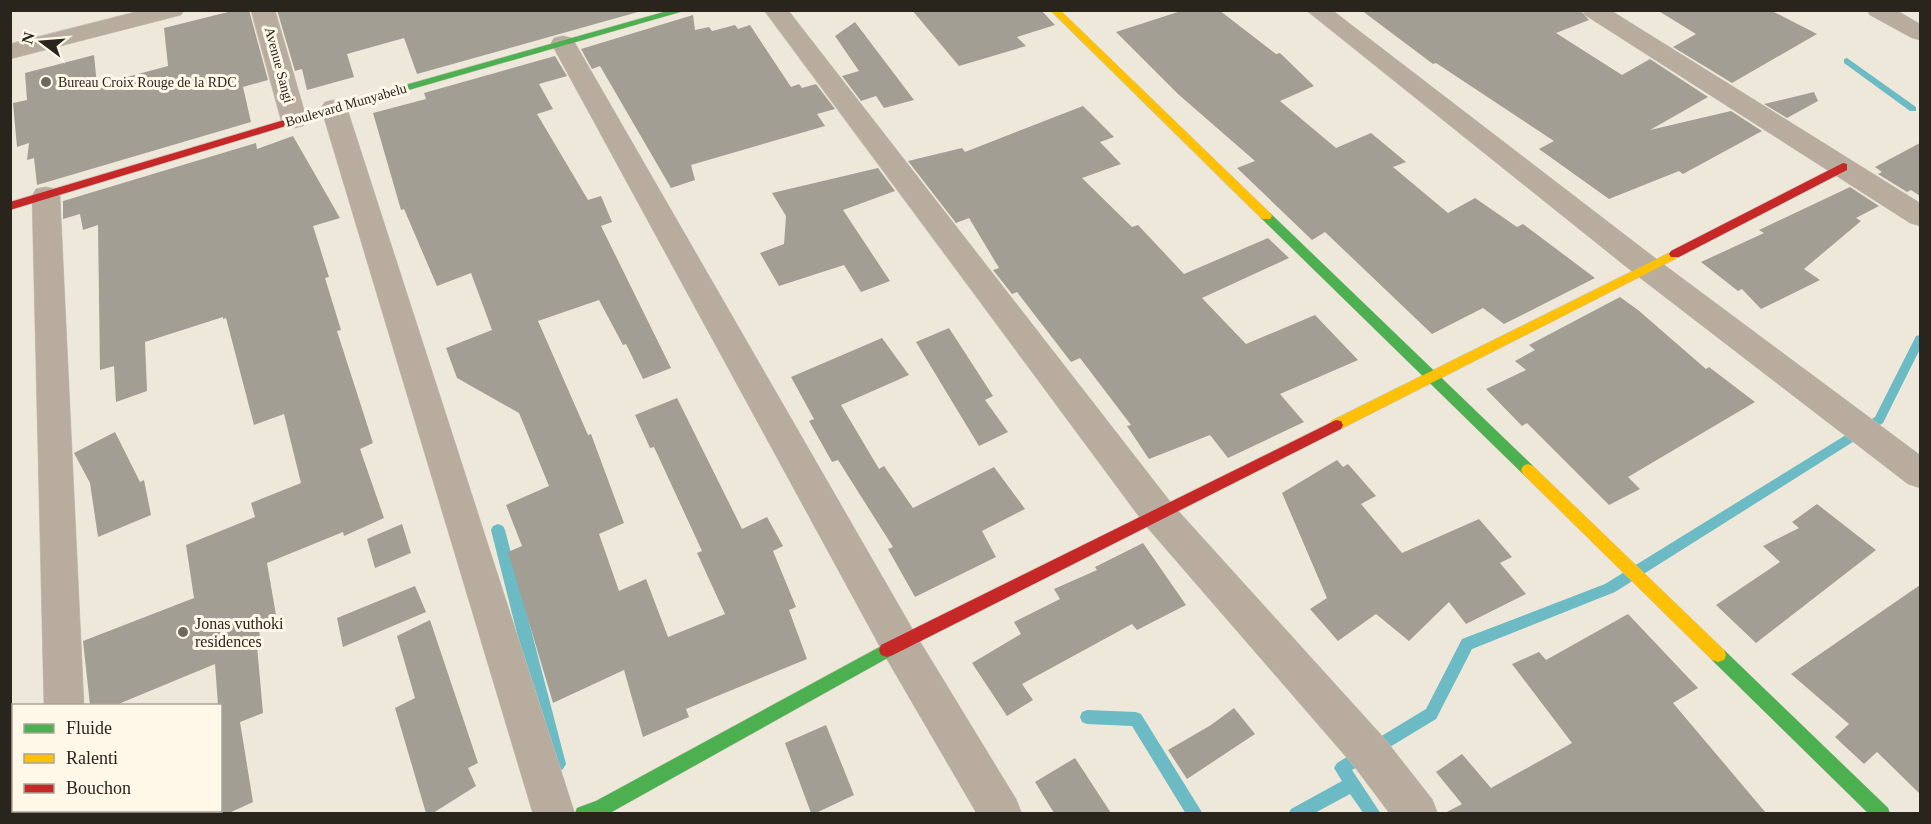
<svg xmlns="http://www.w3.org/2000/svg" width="1931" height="824" font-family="'Times New Roman',serif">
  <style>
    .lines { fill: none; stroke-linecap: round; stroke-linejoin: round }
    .stream { fill: #6bbac4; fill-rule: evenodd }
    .building { fill: #a39e94 }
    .street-casing { stroke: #c9c4b9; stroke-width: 1 }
    .fast-casing { stroke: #c9c4b9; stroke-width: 1 }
    .slow-casing { stroke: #c9c4b9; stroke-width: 1 }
    .jam-casing { stroke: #c9c4b9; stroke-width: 1 }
    .street { fill: #b7ac9e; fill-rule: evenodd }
    .fast { fill: #4caf50; fill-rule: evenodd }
    .slow { fill: #ffc107; fill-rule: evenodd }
    .jam { fill: #c62828; fill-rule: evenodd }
    .poi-dot { fill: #6e695e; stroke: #fff8e9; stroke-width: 2 }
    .labels { text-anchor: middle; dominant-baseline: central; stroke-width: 6; stroke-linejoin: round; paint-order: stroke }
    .far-street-label { font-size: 14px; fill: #29251c; stroke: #fff8e9 }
    .far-poi-label { font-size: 14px; fill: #29251c; stroke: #fff8e9; text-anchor: start }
    .poi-label { font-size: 16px; fill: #29251c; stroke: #fff8e9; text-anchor: start }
  </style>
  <rect width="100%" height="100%" fill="#eee8da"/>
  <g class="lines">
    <path class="stream" d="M1847 58 1916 107V111H1910L1844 63V59Z
      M1920 335V349L1883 423 1615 592 1472 649 1436 719 1352 770 1381 814H1364L1350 794 1313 814H1288L1291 809 1342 781 1334 768 1337 763 1426 709 1462 639 1605 584 1875 417 1916 336Z
      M498 524 503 526 505 530 566 764 563 769 558 772 553 769 550 764 491 530 493 526Z
      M1087 710 1136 712 1141 714 1203 814H1186L1132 726 1087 724 1082 722 1080 717 1082 712Z"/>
  </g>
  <path class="building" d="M236 10H249L268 80 243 87 251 122 37 185 34 158 27 160 29 143 17 147 13 103 27 100 25 73 94 55 97 85 168 66 164 28Z
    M277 10H645L417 74 404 38 347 54 354 77 307 90 302 69 295 71Z
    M912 10H1041L1055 25 1017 37 1026 46 959 66Z
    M1184 10H1219L1276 54 1280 53 1314 86 1280 101 1336 148 1371 133 1406 162 1393 167 1448 213 1475 198 1517 227 1523 224 1595 278 1504 324 1483 308 1432 334 1325 232 1312 240 1237 168 1255 161 1178 94 1116 32Z
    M1361 10H1580L1589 20 1556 33 1622 75 1650 59 1708 97 1650 130 1731 111 1762 131 1683 174 1679 171 1609 199 1539 149 1554 141 1436 63 1433 64Z
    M1657 10H1770L1817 34 1732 83 1673 47 1696 34Z
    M693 15 695 30 709 27 712 31 735 25 738 29 750 25 791 87 799 84 802 88 816 84 835 109 817 114 825 126 691 165 695 180 671 188 600 66 592 69 581 49Z
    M855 22 886 63 914 100 884 108 876 96 861 101 842 76 859 71 835 36Z
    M555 56 567 76 539 84 553 109 537 114 588 200 601 196 612 222 601 226 671 368 643 379 626 344 623 345 599 300 538 321 588 435 591 434 624 523 599 534 619 591 646 579 668 637 725 614 697 553 702 551 654 447 650 448 635 415 677 398 742 529 767 517 783 546 773 551 796 607 789 610 807 659 686 709 689 717 643 737 624 670 553 703 508 552 522 546 506 505 549 486 519 413 457 378 446 348 492 330 471 273 437 286 404 209 401 210 373 113 426 99 424 93Z
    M1814 92 1818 101 1787 118 1764 104Z
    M1083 106 1114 137 1100 142 1121 164 1082 178 1132 227 1138 225 1184 274 1268 238 1289 258 1202 298 1246 344 1315 315 1358 360 1280 394 1304 422 1228 458 1210 435 1149 459 1127 426 1131 425 1080 358 1071 362 1017 292 1012 294 993 270 999 268 969 218 956 223 908 161 962 148 965 152Z
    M293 136 340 218 313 226 329 277 325 278 341 330 337 331 373 443 360 449 384 518 344 536 343 532 267 563 276 615 258 623 261 644 257 646 263 713 240 722 253 802 229 813H220V705H218L215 664 116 705H90L83 641 194 598 186 545 255 517 251 503 301 483 284 414 254 425 226 318 223 319V317L145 342 147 391 116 402 114 366 100 370 98 225 83 230 80 214 63 219V201L256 143 257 149Z
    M1920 143V196L1911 190 1907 192 1878 174 1882 172 1875 167Z
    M878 168 895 191 843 210 890 281 861 292 844 265 779 286 760 253 784 244 786 216 772 193Z
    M1850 187 1879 206 1856 218 1861 221 1804 269 1820 280 1761 309 1742 289 1738 291 1701 262 1764 233 1759 230Z
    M1620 297 1638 310 1706 369 1709 367 1755 402 1628 477 1640 489 1609 505 1527 423 1522 426 1486 389 1526 370 1515 361 1535 350 1529 345Z
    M949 328 993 396 985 400 1008 432 979 446 916 342Z
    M882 338 909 375 841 405 879 469 884 466 913 508 994 467 1025 509 982 531 996 557 915 597 888 549 893 547 838 460 832 462 809 421 814 419 791 377Z
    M115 432 140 482 144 480 151 515 98 537 90 483 74 453Z
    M1337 460 1343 467 1348 464 1376 496 1361 504 1402 553 1479 519 1512 557 1500 563 1526 594 1466 624 1449 602 1409 641 1376 614 1338 641 1310 609 1327 598 1282 493Z
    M1817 504 1876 550 1756 643 1716 605 1780 562 1763 546 1799 528 1792 522Z
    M402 524 411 553 375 568 367 539Z
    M1143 543 1186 605 1137 630 1132 624 1022 684 1033 700 1007 716 972 663 1021 634 1014 622 1060 599 1054 589 1097 570 1095 567Z
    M1920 585V794L1877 752 1864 764 1835 737 1849 724 1791 674Z
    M415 586 426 612 343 647 337 618Z
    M1628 614 1698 688 1673 703 1766 813H1445L1462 804 1436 772 1462 754 1491 788 1572 743 1512 664 1539 652 1546 660Z
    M430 620 478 763 468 768 476 786 433 813H426L395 708 415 698 397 636Z
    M1234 708 1255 734 1187 779 1168 750 1211 725Z
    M826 725 854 795 816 813H811L785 743Z
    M1075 758 1111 813H1054L1035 782Z"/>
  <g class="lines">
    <defs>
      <path id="street" d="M143 10H184L181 15 10 59V44Z
        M251 10H275L307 120 303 126 294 128 285 126 281 120Z
        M764 10H788L1172 504 1384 738 1432 799 1438 814H1390L1354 766 1146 526Z
        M1306 10H1332L1659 261 1920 455V488L1908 484 1639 277Z
        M1582 10H1610L1920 203V226L1910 223 1585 15Z
        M1867 10H1896L1920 24V40L1912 38 1870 15Z
        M563 36 572 38 575 43 913 630 1016 799 1022 814H977L885 656 551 43 554 38Z
        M334 100 343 102 347 108 575 814H533L321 108 325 102Z
        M46 187 56 189 60 196 84 706H44L32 196 36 189Z
        M47 810H89V814H47Z"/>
      <path id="fast" d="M671 10H687L325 114H317L316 112 317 110Z
        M1266 212 1270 213 1533 466 1535 470 1533 474 1528 476 1523 474 1262 219 1260 216 1262 213Z
        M887 643 893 645 895 650 893 655 608 814H575L577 808 596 801Z
        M1718 648 1724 650 1888 808 1890 814H1869L1712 660 1710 655 1712 650Z"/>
      <path id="slow" d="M1050 10H1060L1270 213 1272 216 1270 219H1262Z
        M1675 250 1679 251 1681 254 1679 257 1341 429H1331L1329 425 1331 421Z
        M1528 464 1533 466 1724 650 1726 655 1724 660 1718 662 1712 660 1523 474 1521 470 1523 466Z"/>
      <path id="jam" d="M321 109 326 112 325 114 10 210V202Z
        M1843 163 1847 164V170L1679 257H1671L1669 254 1671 251Z
        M1336 420 1341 421 1343 425 1341 429 893 655 887 657 881 655 879 650 881 645Z"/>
    </defs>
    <use href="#street" class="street-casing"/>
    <use href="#fast" class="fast-casing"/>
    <use href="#slow" class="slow-casing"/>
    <use href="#jam" class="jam-casing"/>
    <use href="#street" class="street"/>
    <use href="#fast" class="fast"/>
    <use href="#slow" class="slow"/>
    <use href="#jam" class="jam"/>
  </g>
  <g class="poi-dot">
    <circle cx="46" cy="82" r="6"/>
    <circle cx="183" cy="632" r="6"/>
  </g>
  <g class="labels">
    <g class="far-street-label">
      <text transform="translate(279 65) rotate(75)">Avenue Sangi</text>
      <text transform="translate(346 105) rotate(-16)">Boulevard Munyabelu</text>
    </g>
    <g class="far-poi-label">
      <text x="58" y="82">Bureau Croix Rouge de la RDC</text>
    </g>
    <g class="poi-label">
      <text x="195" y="623">Jonas vuthoki<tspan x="195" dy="18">residences</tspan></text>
    </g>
  </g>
  <rect width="1931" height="824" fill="none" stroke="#29251c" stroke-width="24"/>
  <rect x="12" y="704" width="210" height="108" fill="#fff8e9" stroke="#a9a497" stroke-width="1.5"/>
  <rect x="24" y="724" width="30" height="9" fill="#4caf50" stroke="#a9a497" stroke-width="1.5"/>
  <text x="66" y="734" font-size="18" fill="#29251c">Fluide</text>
  <rect x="24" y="754" width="30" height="9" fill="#ffc107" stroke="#a9a497" stroke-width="1.5"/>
  <text x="66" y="764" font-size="18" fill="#29251c">Ralenti</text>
  <rect x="24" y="784" width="30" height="9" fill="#c62828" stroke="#a9a497" stroke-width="1.5"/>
  <text x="66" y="794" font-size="18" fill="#29251c">Bouchon</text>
  <g transform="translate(42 42) rotate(286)" stroke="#fff8e9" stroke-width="4.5" paint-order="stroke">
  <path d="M0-4.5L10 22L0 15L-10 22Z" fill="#29251c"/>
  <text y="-9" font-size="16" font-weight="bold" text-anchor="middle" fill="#29251c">N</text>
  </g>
</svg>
